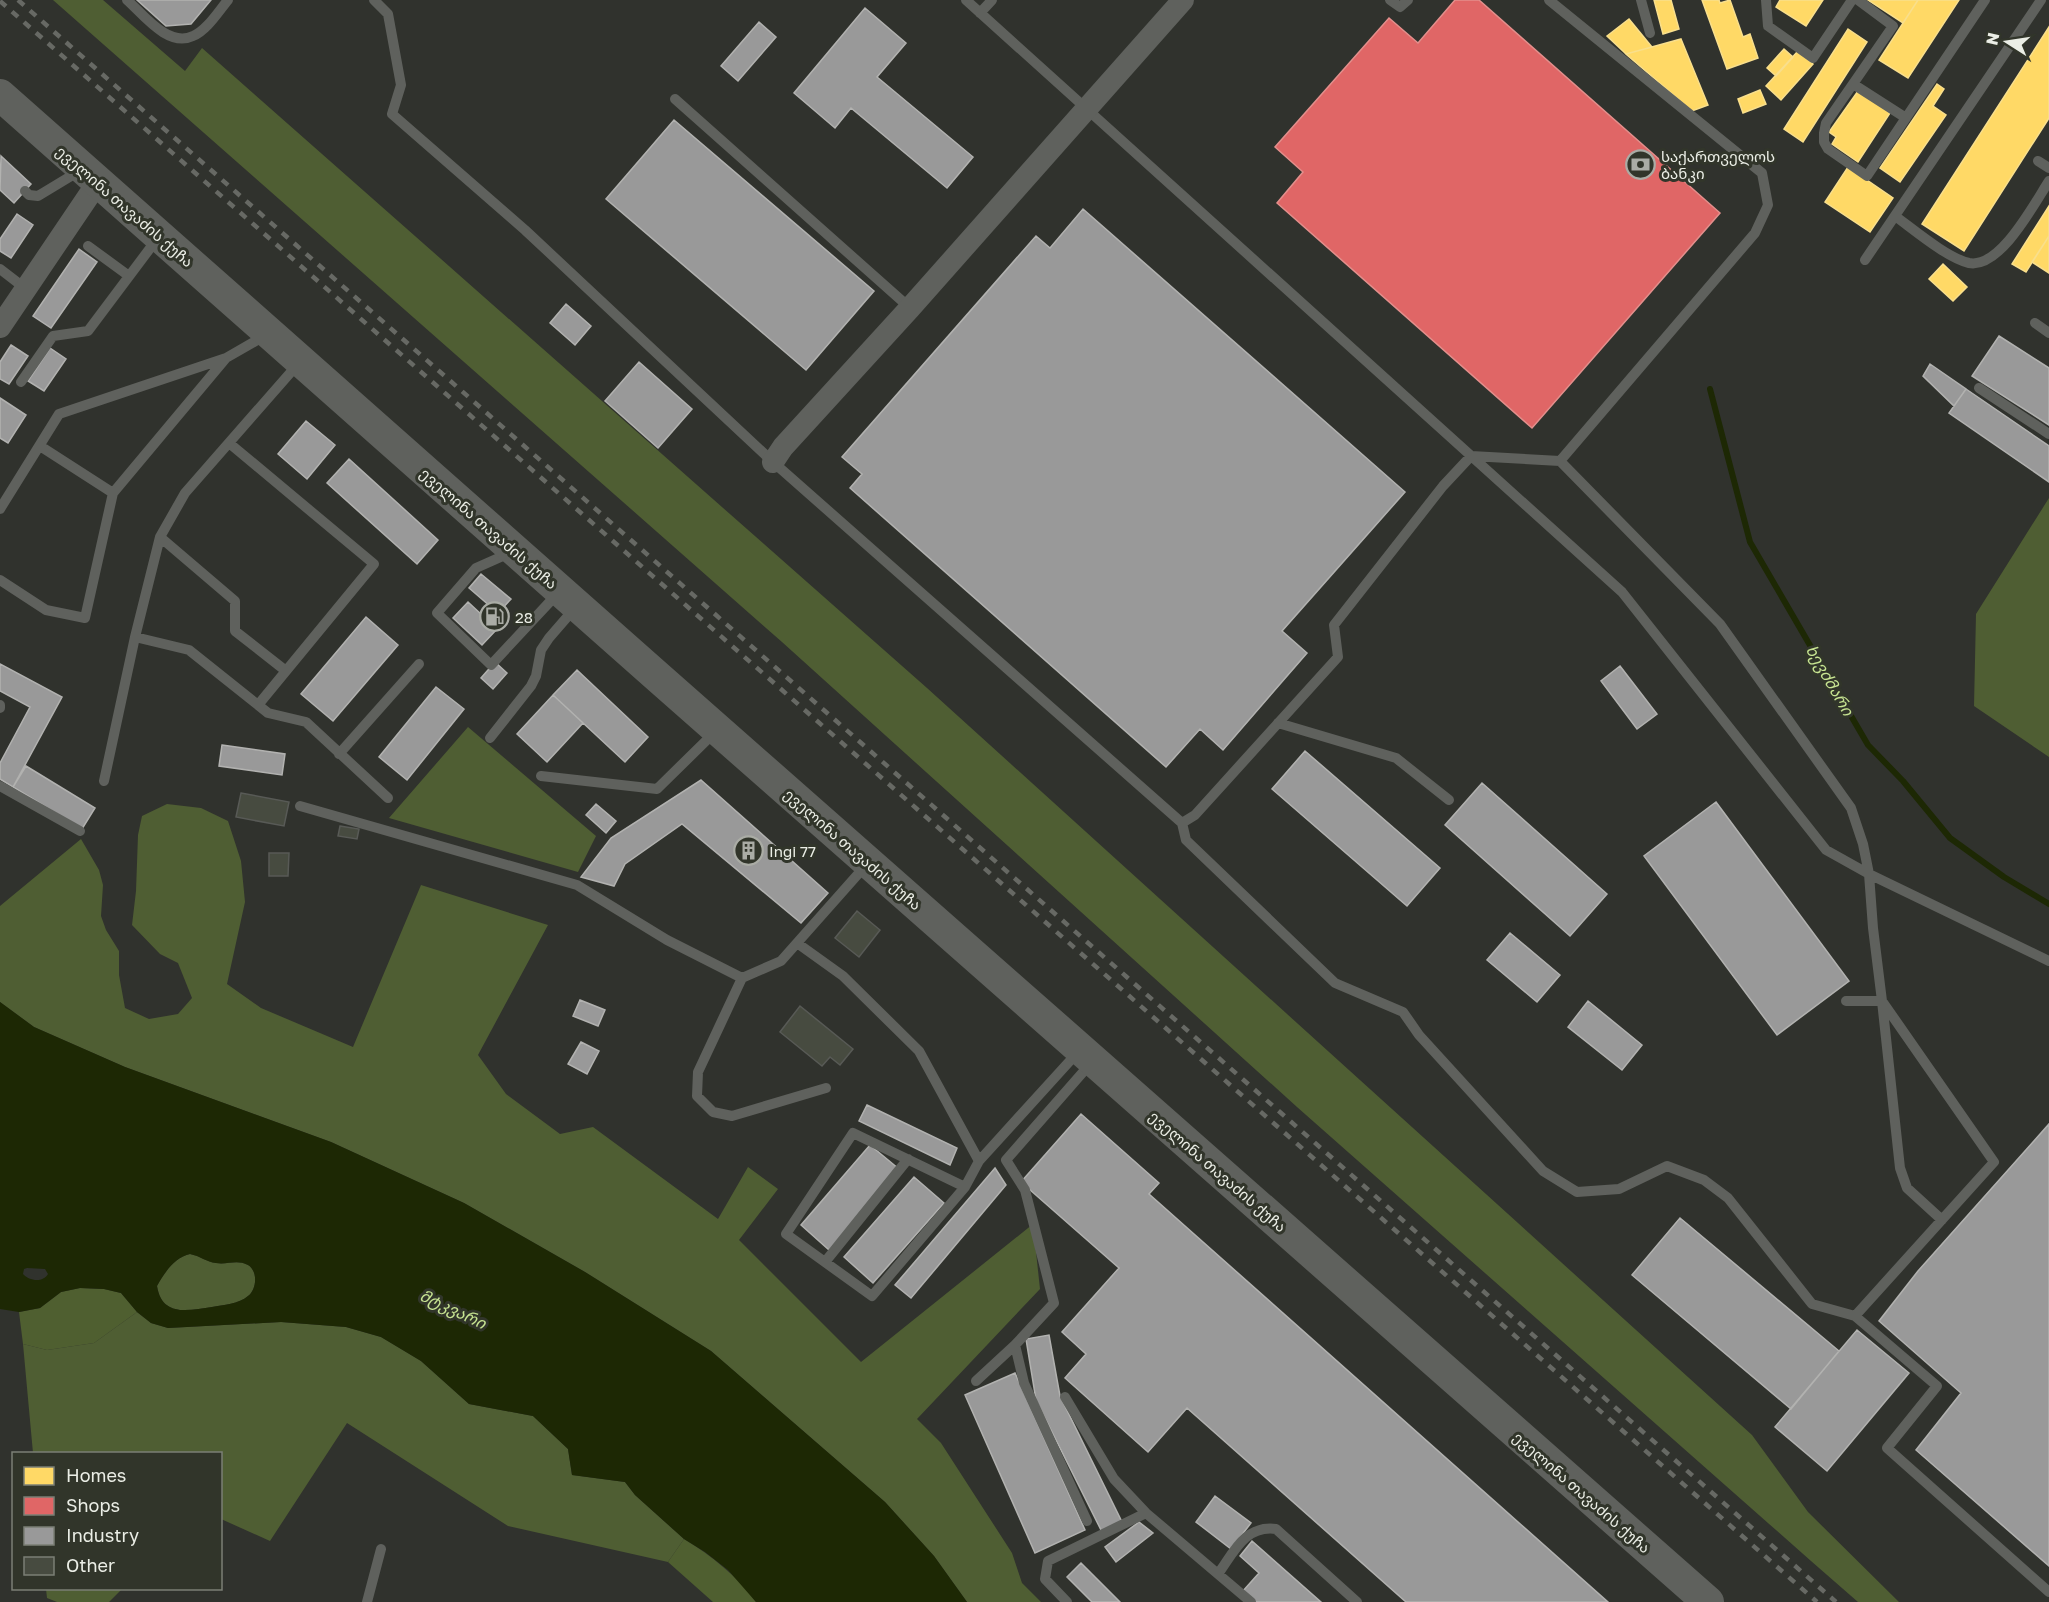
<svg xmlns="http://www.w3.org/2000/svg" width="2049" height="1602" font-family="'Golos Text','Noto Sans Georgian',sans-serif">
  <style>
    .green { fill: #4f5e33 }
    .forest { fill: #4f5f30 }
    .water { fill: #1d2804; fill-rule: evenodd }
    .homes { fill: #ffd966; stroke: #f9df8c; stroke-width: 1.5 }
    .shops { fill: #e06666; stroke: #e38f8c; stroke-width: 1.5 }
    .industry { fill: #999; stroke: #b2b2b0; stroke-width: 1.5 }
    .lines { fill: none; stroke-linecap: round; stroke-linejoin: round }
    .stream { stroke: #1d2804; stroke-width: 6 }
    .building { fill: #474b40; stroke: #585a56; stroke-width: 1.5 }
    .lane { stroke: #5f615d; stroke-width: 10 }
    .street { stroke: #5f615d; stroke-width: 22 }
    .secondary { stroke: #5f615d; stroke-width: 32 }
    .rail { stroke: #676964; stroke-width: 4.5; stroke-dasharray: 8 8; stroke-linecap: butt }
    .labels { text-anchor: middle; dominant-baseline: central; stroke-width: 6; stroke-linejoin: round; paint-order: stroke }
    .poi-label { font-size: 15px; fill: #ebeee6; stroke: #31352a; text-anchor: start }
    .street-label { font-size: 15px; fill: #ebeee6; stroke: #31352a }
    .water-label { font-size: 16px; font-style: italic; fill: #c7e492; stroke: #31352a }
  </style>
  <rect width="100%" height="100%" fill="#30322d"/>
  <path class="green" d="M53 0H103L185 71 202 48 927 688 1752 1435 1808 1512 1899 1602H1858L1811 1561 1297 1107 782 642Z
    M2049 498V757L1974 706 1976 614Z
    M468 727 596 836 578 872 389 818Z
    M167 804 201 808 228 821 241 861 245 902 227 984 261 1008 353 1047 421 885 548 925 478 1055 506 1094 560 1134 593 1127 718 1219 748 1167 778 1189 739 1240 861 1362 1033 1224 1040 1289 917 1419 941 1443 1012 1553 1022 1583 1041 1602H967L934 1556 885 1502 711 1351 585 1272 464 1203 331 1142 125 1067 34 1027 0 1002V906L81 839 99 870 103 885 101 916 106 930 119 951V975L125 1008 149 1019 178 1014 192 998 178 963 160 954 132 925 136 891 138 835 142 816Z
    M190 1254C200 1256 207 1262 216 1263 227 1265 237 1259 248 1265 258 1271 257 1289 248 1296 239 1304 223 1305 212 1307 190 1310 162 1318 157 1286 164 1273 175 1257 190 1254Z
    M137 1312 151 1323 168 1328 281 1322 346 1327 381 1337 421 1361 469 1404 533 1416 568 1449 572 1475 625 1482 635 1495 684 1539 668 1562 508 1526 347 1423 270 1541 221 1519 220 1454 33 1453 23 1344 47 1350 94 1343Z
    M46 1589V1588L122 1589 109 1602H57L47 1598Z"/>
  <path class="forest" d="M80 1288 104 1289 121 1293 137 1312 94 1343 47 1350 23 1344 19 1312 40 1308 61 1292Z
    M684 1539C712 1556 737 1576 756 1602H713L668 1562Z"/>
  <path class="water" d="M0 1002 34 1027 125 1067 331 1142 464 1203 585 1272 711 1351 885 1502 934 1556 967 1602H756L728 1570 705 1552 684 1539 635 1495 625 1482 572 1475 568 1449 533 1416 469 1404 421 1361 381 1337 346 1327 281 1322 168 1328 151 1323 137 1312 121 1293 104 1289 80 1288 61 1292 40 1308 19 1312 0 1309ZM190 1254C200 1256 207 1262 216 1263 227 1265 237 1259 248 1265 258 1271 257 1289 248 1296 239 1304 223 1305 212 1307 190 1310 162 1318 157 1286 164 1273 175 1257 190 1254ZM27 1268 45 1269 48 1274C43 1283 29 1281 23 1274L24 1269Z"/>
  <path class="homes" d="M1654 0H1671L1679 29 1663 34Z
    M1702 0H1719L1720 3 1730 0 1743 37 1750 34 1758 58 1727 69Z
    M1780 0H1823L1806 26 1776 7Z
    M1868 0H1918L1903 23Z
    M1918 0H1959L1908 78 1879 60Z
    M1629 19 1652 47 1626 54 1607 36Z
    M2049 27V118L1964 251 1922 224Z
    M1848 29 1867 42 1803 142 1784 129Z
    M1681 39 1708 105 1692 111 1626 54Z
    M1784 49 1793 57 1776 76 1767 68Z
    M1798 51 1813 64 1781 100 1766 86Z
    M1937 84 1944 89 1933 106 1946 115 1900 182 1880 168Z
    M1760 90 1766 104 1743 113 1738 99Z
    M1858 91 1890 113 1858 162 1832 144 1836 137 1829 132Z
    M1848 167 1893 198 1870 232 1825 202Z
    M2049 206V236L2026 272 2012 264Z
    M2049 236V273L2032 262Z
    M1943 264 1967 287 1953 301 1929 279Z"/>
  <path class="shops" d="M1455 0H1479L1720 213 1532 428 1277 203 1303 172 1275 147 1389 18 1418 43Z"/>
  <path class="industry" d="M137 0H211L191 24 166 26Z
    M865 8 906 43 877 77 973 157 947 188 851 108 835 128 794 93Z
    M759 22 776 37 738 81 721 66Z
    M674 120 874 291 806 370 606 199Z
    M1 156 31 184 14 203 0 190Z
    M1083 209 1405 492 1282 631 1307 653 1223 750 1200 729 1166 767 850 488 862 474 842 457 1036 236 1050 248Z
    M17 214 33 225 11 258 0 251V239Z
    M79 249 97 262 51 328 33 316Z
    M566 304 591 326 575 345 550 323Z
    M1999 336 2049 368V425L1972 376Z
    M11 345 28 356 9 384 0 379V362Z
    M50 348 66 359 44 391 28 381Z
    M639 362 692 409 658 448 605 401Z
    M1930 364 1966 389 1954 406 1923 376Z
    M1966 389 2049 446V482L1949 413Z
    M0 398 26 415 8 443 0 438Z
    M306 421 335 445 307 479 278 454Z
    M349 459 438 540 417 564 327 483Z
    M481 574 511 599 498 613 469 588Z
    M468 602 497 629 482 645 453 618Z
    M366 617 398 645 333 721 301 694Z
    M495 662 507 673 493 689 481 678Z
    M0 664 62 697 13 787 0 779V763L30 707 0 691Z
    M1620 666 1657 714 1637 729 1601 681Z
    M577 670 648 737 625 762 553 695Z
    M436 687 464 709 407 780 379 757Z
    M553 695 583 723 547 762 517 734Z
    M222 745 285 754 282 775 219 766Z
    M1305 751 1440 868 1407 906 1272 789Z
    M26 766 95 808 82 829 13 787Z
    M701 780 828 893 801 923 682 824 625 864 614 886 581 877 611 838Z
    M1482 783 1607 894 1570 936 1445 825Z
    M1716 802 1849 981 1777 1035 1644 856Z
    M596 804 616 821 606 833 586 815Z
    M1510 933 1560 975 1537 1002 1487 960Z
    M580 1000 605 1010 598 1026 573 1016Z
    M1588 1001 1642 1045 1622 1070 1568 1027Z
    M581 1042 599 1051 587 1074 568 1064Z
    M867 1105 957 1148 950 1165 859 1121Z
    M1081 1114 1159 1183 1149 1194 1608 1602H1406L1187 1408 1148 1452 1065 1378 1086 1354 1062 1332 1119 1268 1021 1182Z
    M2049 1124V1566L1916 1450 1961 1393 1879 1321 1918 1271Z
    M870 1145 899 1169 829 1250 801 1225Z
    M995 1168 1006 1185 911 1298 895 1285Z
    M914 1177 944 1203 873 1283 844 1257Z
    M1680 1218 1839 1351 1791 1409 1632 1275Z
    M1857 1330 1909 1373 1827 1471 1775 1427Z
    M1049 1335 1060 1396 1122 1522 1102 1532 1036 1400 1026 1339Z
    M1015 1373 1085 1530 1035 1553 965 1395Z
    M1215 1496 1251 1523 1231 1549 1196 1522Z
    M1139 1522 1153 1533 1116 1562 1105 1547Z
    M1252 1541 1321 1602H1256L1243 1591 1259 1573 1240 1556Z
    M1081 1563 1120 1602H1092L1067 1577Z"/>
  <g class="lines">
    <path class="stream" d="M1710 389 1750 542 1868 745 1903 781 1950 838 2004 877 2049 904"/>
  </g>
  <path class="building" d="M241 793 289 802 284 826 236 817Z
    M340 826 359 829 357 839 338 836Z
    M269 853H289L288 876H269Z
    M857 911 880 930 859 957 835 938Z
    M800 1006 853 1049 840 1065 830 1057 822 1066 780 1032Z"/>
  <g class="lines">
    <path class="lane" d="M127 0C143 14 168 48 193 36 207 30 218 12 228 0
      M374 0 388 14 401 85 392 114 525 230 773 462 1182 823 1186 840 1335 983 1403 1012 1419 1035 1543 1171 1577 1192 1619 1189 1667 1166 1704 1180 1728 1198 1812 1304 1855 1316 1937 1386 1887 1448 2049 1592
      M966 0 1622 592 1826 850 1869 874 2049 961
      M1390 0 1400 7 1408 0
      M1549 0 1762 173 1768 205 1755 233 1560 461 1720 624 1851 808 1863 844 1869 874 1873 928 1882 1001 1994 1162 1855 1316
      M1641 0 1650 33
      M1766 0 1768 26 1813 58 1852 0
      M1858 0 1893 26 1826 123 1824 133V142L1828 149 1867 176 1985 0
      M980 13 992 0
      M1853 84 1906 118
      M675 99 910 308
      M2038 161 2049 168
      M25 191 29 195 38 196 81 170
      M1895 216C1913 229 1947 258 1969 263 2000 269 2034 204 2049 181
      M88 246 129 276
      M1865 260 2041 0
      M0 269 26 289
      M2035 323 2049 333
      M298 364 185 493 160 537 135 637 189 650 268 713 306 722 388 798
      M21 382 53 336 88 331 157 239
      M1979 388 2049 434
      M229 443 374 564 258 705
      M40 446 113 493
      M0 509 59 414 226 358 266 335
      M160 537 235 601V631L286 671
      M512 552 476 568 437 613 491 665 558 593
      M0 580 46 610 85 618 113 493 226 358
      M0 705V708
      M1278 723 1396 758 1449 800
      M490 738 531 686 536 676 541 650 549 638 575 608
      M339 754 419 664
      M541 776 657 789 715 732
      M104 781 135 637
      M0 786 80 831
      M300 806 577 885 667 940 742 978
      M1182 823 1195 815 1338 657 1334 625 1443 486 1471 456 1560 461
      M797 943 843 976 919 1051 979 1161
      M1846 1001H1882L1900 1168 1907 1188 1942 1220
      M826 1088 732 1116 713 1112 697 1096 698 1072 742 978 781 961 867 864
      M965 1187 853 1133 786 1234 872 1296 965 1187 979 1161 1078 1052
      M825 1262 908 1159
      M976 1381 1015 1345
      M1065 1397 1114 1479 1146 1513 1251 1602
      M1087 1521 1024 1383 1015 1345 1054 1303 1025 1190 1006 1160 1091 1063
      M1218 1574C1234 1552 1245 1525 1276 1529L1357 1602
      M367 1602 381 1549
      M1067 1602 1045 1579 1048 1561 1146 1513"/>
    <path class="street" d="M0 327 98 182
      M773 462 783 447 910 308 1183 0"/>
    <path class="secondary" d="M0 95 659 678 1708 1602"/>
    <path class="rail" d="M18 0 1836 1602
      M0 1 1817 1602"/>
  </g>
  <defs>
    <symbol id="bank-ring" viewBox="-11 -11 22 22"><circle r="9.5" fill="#31352a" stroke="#aaaca5" stroke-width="1.5"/><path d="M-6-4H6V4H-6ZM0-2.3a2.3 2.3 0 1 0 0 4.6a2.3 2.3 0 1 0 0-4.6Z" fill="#aaaca5"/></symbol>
    <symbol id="fuel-ring" viewBox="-11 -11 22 22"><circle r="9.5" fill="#31352a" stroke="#aaaca5" stroke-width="1.5"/><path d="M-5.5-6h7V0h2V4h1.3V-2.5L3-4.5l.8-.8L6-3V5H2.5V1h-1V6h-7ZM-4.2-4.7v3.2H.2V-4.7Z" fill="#aaaca5"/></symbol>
    <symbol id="building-ring" viewBox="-11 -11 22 22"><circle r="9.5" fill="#31352a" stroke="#aaaca5" stroke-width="1.5"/><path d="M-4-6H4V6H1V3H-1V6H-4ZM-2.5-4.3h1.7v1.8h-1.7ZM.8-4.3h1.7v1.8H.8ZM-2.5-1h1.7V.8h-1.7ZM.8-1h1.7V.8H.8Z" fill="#aaaca5"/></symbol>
  </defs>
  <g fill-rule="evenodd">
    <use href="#bank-ring" x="1624" y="148" width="33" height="33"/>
    <use href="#fuel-ring" x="478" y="600" width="33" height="33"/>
    <use href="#building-ring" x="732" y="834" width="33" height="33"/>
  </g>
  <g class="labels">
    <g class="poi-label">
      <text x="1661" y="156">საქართველოს<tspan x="1661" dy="17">ბანკი</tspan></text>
      <text x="515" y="617">28</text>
      <text x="769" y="851">Ingi 77</text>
    </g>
    <g class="street-label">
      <text transform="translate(125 206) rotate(41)">ეველინა თავაძის ქუჩა</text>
      <text transform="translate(489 528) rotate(41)">ეველინა თავაძის ქუჩა</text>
      <text transform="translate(853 849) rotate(41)">ეველინა თავაძის ქუჩა</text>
      <text transform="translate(1218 1171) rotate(41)">ეველინა თავაძის ქუჩა</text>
      <text transform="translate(1582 1492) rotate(41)">ეველინა თავაძის ქუჩა</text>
    </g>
    <g class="water-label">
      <text transform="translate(1830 680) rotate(60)">ხევძმარი</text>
      <text transform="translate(453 1309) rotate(25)">მტკვარი</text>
    </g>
  </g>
  <rect x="12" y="1452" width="210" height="138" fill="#31352a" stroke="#7b7f75" stroke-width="1.5"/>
  <rect x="24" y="1467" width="30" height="18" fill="#ffd966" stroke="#7b7f75" stroke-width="1.5"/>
  <text x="66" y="1482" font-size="18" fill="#ebeee6">Homes</text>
  <rect x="24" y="1497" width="30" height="18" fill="#e06666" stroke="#7b7f75" stroke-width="1.5"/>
  <text x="66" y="1512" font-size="18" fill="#ebeee6">Shops</text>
  <rect x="24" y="1527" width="30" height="18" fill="#999999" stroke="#7b7f75" stroke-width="1.5"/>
  <text x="66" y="1542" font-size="18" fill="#ebeee6">Industry</text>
  <rect x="24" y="1557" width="30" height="18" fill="#474b40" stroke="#7b7f75" stroke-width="1.5"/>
  <text x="66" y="1572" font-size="18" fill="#ebeee6">Other</text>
  <g transform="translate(2007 42) rotate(282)" stroke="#31352a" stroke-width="4.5" paint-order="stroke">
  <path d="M0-4.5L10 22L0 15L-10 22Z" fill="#ebeee6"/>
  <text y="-9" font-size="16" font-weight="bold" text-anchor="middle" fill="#ebeee6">N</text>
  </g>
</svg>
